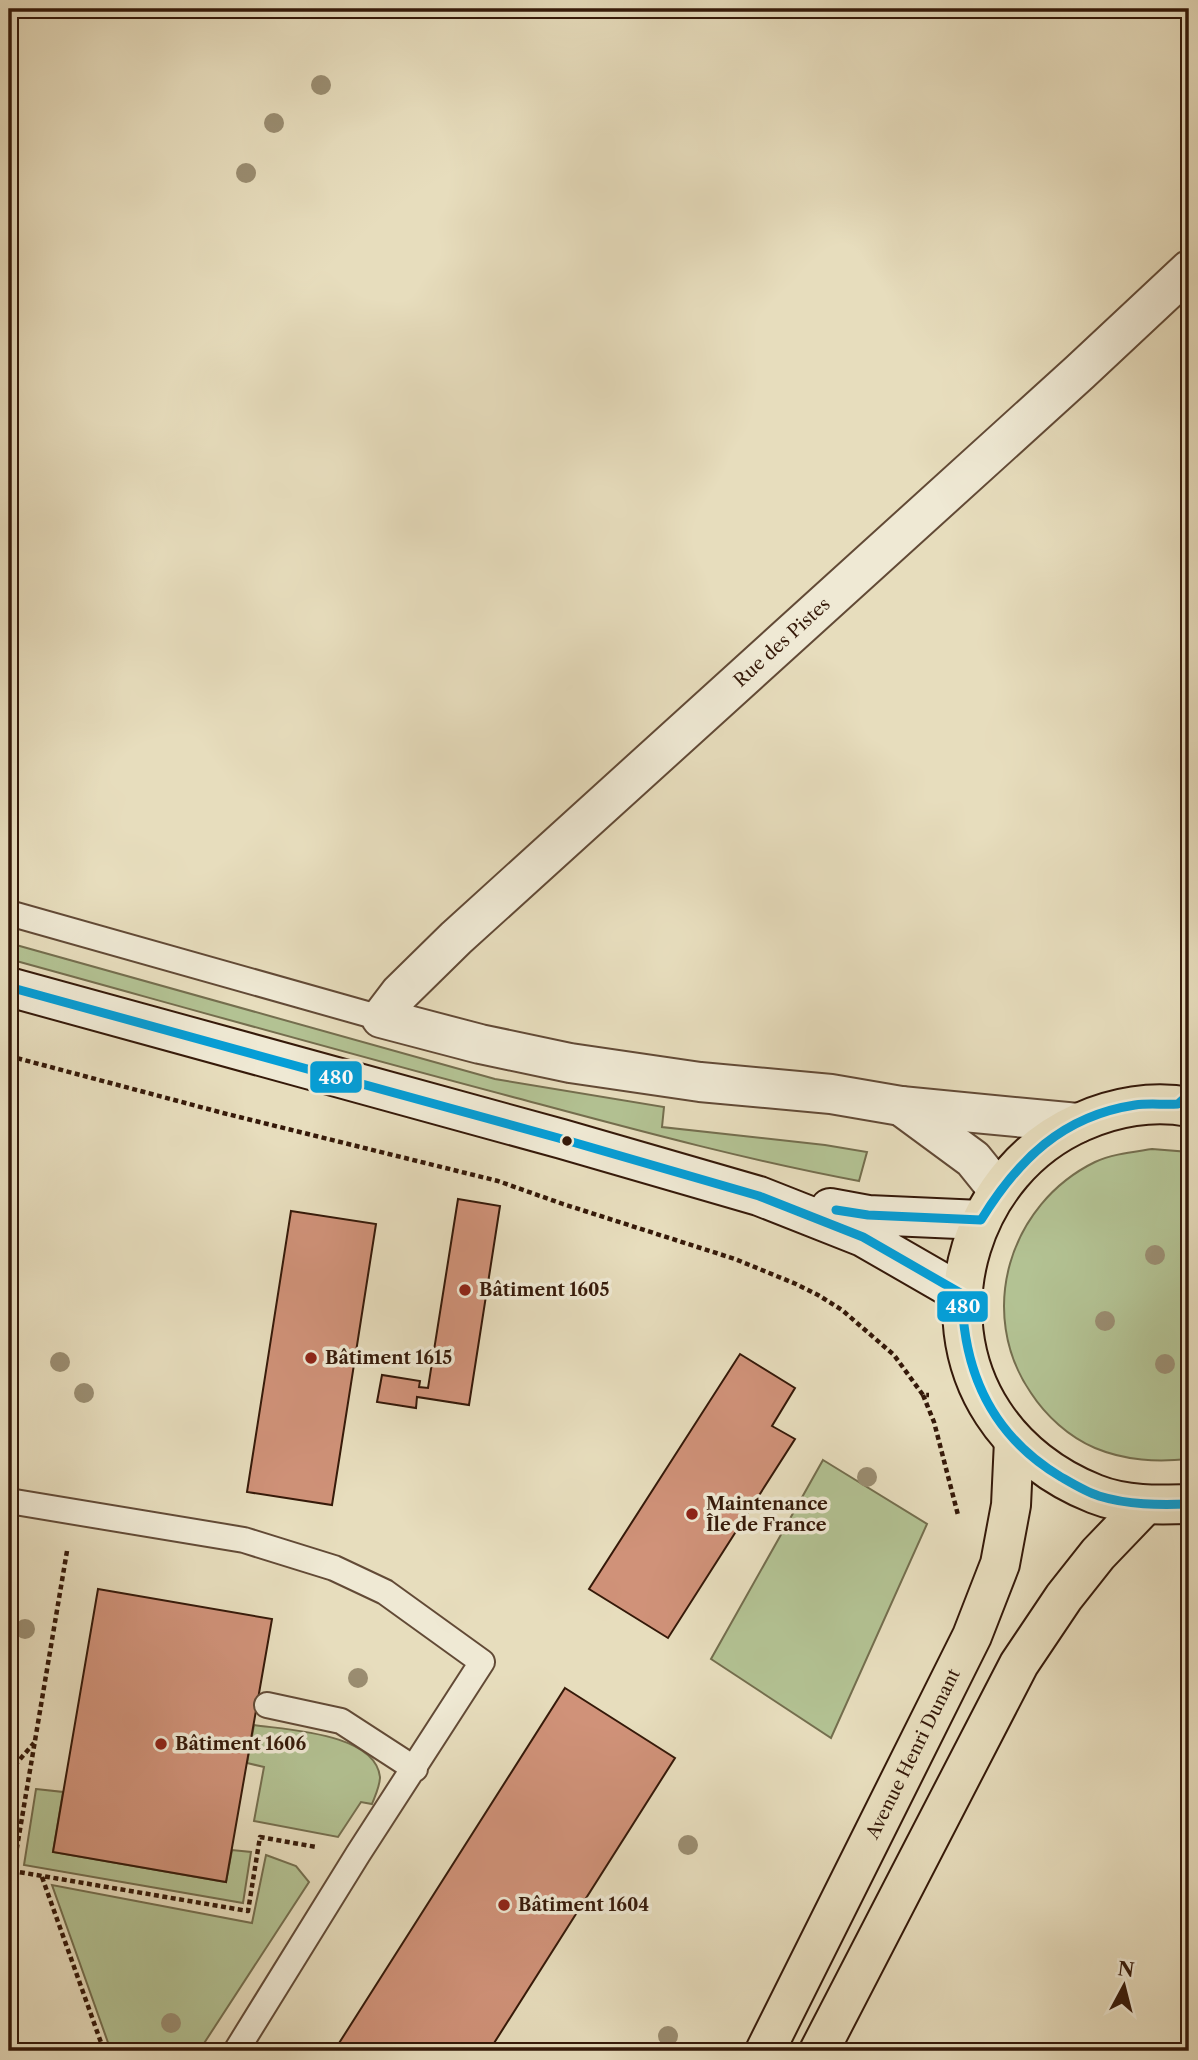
<svg xmlns="http://www.w3.org/2000/svg" width="1198" height="2060" font-family="'Libre Caslon Text',serif">
  <style>
    .green { fill: #b3c293; stroke: #746e4e; stroke-width: 2 }
    .building { fill: #d09279; stroke: #351909; stroke-width: 2 }
    .lines { fill: none; stroke-linecap: round; stroke-linejoin: round }
    .service-casing { stroke: #624a36; stroke-width: 28 }
    .minor-casing { stroke: #624a36; stroke-width: 42 }
    .secondary-casing { stroke: #351909; stroke-width: 42 }
    .primary-casing { stroke: #351909; stroke-width: 42 }
    .path { stroke: #351909; stroke-width: 4.5; stroke-dasharray: 5 3.5; stroke-linecap: butt }
    .service { stroke: #efe9d4; stroke-width: 24 }
    .minor { stroke: #efe9d4; stroke-width: 38 }
    .secondary { stroke: #efe9d4; stroke-width: 38 }
    .primary { stroke: #e7ddbd; stroke-width: 38 }
    .bus-1-casing { stroke: #efe9d4; stroke-width: 14 }
    .bus-1 { stroke: #059ed7; stroke-width: 9 }
    .tree { fill: #9a8d71 }
    .bus-dot { fill: #351909; stroke: #efe9d4; stroke-width: 2.5 }
    .poi-dot { fill: #8f2418; stroke: #efe9d4; stroke-width: 2.5 }
    .labels { text-anchor: middle; dominant-baseline: central; stroke-width: 7; stroke-linejoin: round; paint-order: stroke }
    .street-label { font-size: 18px; fill: #351909; stroke: #efe9d4 }
    .poi-label { font-size: 18px; font-weight: bold; fill: #351909; stroke: #efe9d4; text-anchor: start }
    .line-badge { stroke: #efe9d4; stroke-width: 2.5 }
    .badge-label { font-size: 19px; text-anchor: middle; font-weight: bold; fill: #fff }
  </style>
  <rect width="100%" height="100%" fill="#e7ddbd"/>
  <filter id="stains"><feTurbulence type="fractalNoise" baseFrequency=".00286" numOctaves="4"/><feColorMatrix values="0 0 0 0 .2 0 0 0 0 .09 0 0 0 0 .02 0 0 0 .5 -.17"/></filter>
  <radialGradient id="worn" r=".72"><stop offset=".6" stop-color="#630" stop-opacity="0"/><stop offset="1" stop-color="#630" stop-opacity=".3"/></radialGradient>
  <path class="green" d="M9 943 495 1079 664 1107 662 1127 825 1145 867 1152 859 1181C741 1159 625 1127 509 1096 342 1052 176 1005 9 959Z
    M1152 1149 1189 1152V1459C1157 1462 1126 1461 1095 1448 1069 1437 1046 1416 1031 1393 976 1313 1009 1204 1095 1162 1112 1154 1133 1152 1152 1149Z
    M823 1460 927 1524 831 1738 711 1659Z
    M254 1725C287 1730 375 1733 380 1777 380 1786 375 1796 372 1804L361 1802 338 1837 254 1821 264 1767 247 1763Z
    M36 1789 63 1792 53 1852 226 1882 232 1850 251 1852 243 1903 24 1865Z
    M266 1855 296 1866 309 1882 199 2051H111L52 1885 252 1923Z"/>
  <path class="building" d="M458 1199 500 1206 469 1405 417 1397 416 1408 377 1402 382 1375 420 1381 419 1387 428 1388Z
    M291 1211 376 1224 332 1505 247 1492Z
    M740 1354 795 1388 772 1426 795 1439 668 1638 589 1589Z
    M98 1589 272 1619 226 1882 53 1852Z
    M565 1688 675 1758 489 2051H334Z"/>
  <g class="lines">
    <defs>
      <path id="service" d="M9 913 381 1018
        M9 1501 244 1540 334 1568 385 1592 482 1662 358 1854 236 2051
        M267 1705 341 1721 415 1769"/>
      <g id="minor">
        <path d="M901 1106 973 1159 998 1190"/>
        <path id="s1" d="M1078 1123 901 1106 831 1094 700 1082 570 1063 480 1044 381 1018 400 993 456 938 1080 372 1189 270"/>
      </g>
      <path id="secondary" d="M9 987 562 1139 759 1196 863 1237 962 1294
        M830 1208 868 1215 981 1220"/>
      <g id="primary">
        <path d="M1189 1107C1153 1100 1114 1107 1081 1122 972 1170 927 1312 993 1413 1017 1450 1054 1478 1095 1494 1125 1506 1158 1505 1189 1504"/>
        <path id="s2" d="M765 2051 972 1636 1000 1564 1011 1505 1014 1441"/>
        <path d="M819 2051 1019 1664 1064 1597 1098 1554 1145 1505"/>
      </g>
    </defs>
    <use href="#service" class="service-casing"/>
    <use href="#minor" class="minor-casing"/>
    <use href="#secondary" class="secondary-casing"/>
    <use href="#primary" class="primary-casing"/>
    <path class="path" d="M9 1056 223 1113 498 1181 563 1204 735 1259 796 1284 818 1295 842 1310 894 1355 923 1395H929
      M923 1395 934 1422 958 1515
      M67 1551 13 1871 248 1911 260 1837 316 1847
      M9 1772 34 1743
      M42 1877 104 2051"/>
    <use href="#service" class="service"/>
    <use href="#minor" class="minor"/>
    <use href="#secondary" class="secondary"/>
    <use href="#primary" class="primary"/>
    <defs>
      <path id="bus-1" d="M9 987 562 1139 759 1196 863 1237 962 1294C963 1372 992 1436 1061 1477 1073 1484 1086 1492 1099 1496 1128 1505 1159 1505 1189 1504
        M836 1210 868 1215 981 1220C1018 1160 1062 1116 1135 1105 1149 1103 1164 1105 1178 1104L1189 1094"/>
    </defs>
    <use href="#bus-1" class="bus-1-casing"/>
    <use href="#bus-1" class="bus-1"/>
  </g>
  <g class="tree">
    <circle cx="321" cy="85" r="10"/>
    <circle cx="274" cy="123" r="10"/>
    <circle cx="246" cy="173" r="10"/>
    <circle cx="1155" cy="1255" r="10"/>
    <circle cx="1105" cy="1321" r="10"/>
    <circle cx="60" cy="1362" r="10"/>
    <circle cx="1165" cy="1364" r="10"/>
    <circle cx="84" cy="1393" r="10"/>
    <circle cx="867" cy="1477" r="10"/>
    <circle cx="25" cy="1629" r="10"/>
    <circle cx="358" cy="1678" r="10"/>
    <circle cx="688" cy="1845" r="10"/>
    <circle cx="171" cy="2023" r="10"/>
    <circle cx="668" cy="2036" r="10"/>
  </g>
  <circle class="bus-dot" cx="567" cy="1141" r="6"/>
  <g class="poi-dot">
    <circle cx="465" cy="1290" r="7"/>
    <circle cx="311" cy="1358" r="7"/>
    <circle cx="692" cy="1514" r="7"/>
    <circle cx="161" cy="1744" r="7"/>
    <circle cx="504" cy="1905" r="7"/>
  </g>
  <g class="labels">
    <g class="street-label">
      <text stroke="none"><textPath href="#s1" startOffset="1256">Rue des Pistes</textPath></text>
      <text stroke="none"><textPath href="#s2" startOffset="332">Avenue Henri Dunant</textPath></text>
    </g>
    <g class="poi-label">
      <text x="479" y="1290">Bâtiment 1605</text>
      <text x="325" y="1358">Bâtiment 1615</text>
      <text x="706" y="1504">Maintenance<tspan x="706" dy="21">Île de France</tspan></text>
      <text x="175" y="1744">Bâtiment 1606</text>
      <text x="518" y="1905">Bâtiment 1604</text>
    </g>
  </g>
  <g class="line-badge">
    <rect x="309" y="1060" width="54" height="34" rx="7" fill="#059ed7"/>
    <rect x="936" y="1290" width="53" height="33" rx="7" fill="#059ed7"/>
  </g>
  <g class="badge-label">
    <text x="336" y="1084">480</text>
    <text x="963" y="1313">480</text>
  </g>
  <rect width="1198" height="2060" fill="none" stroke="#e7ddbd" stroke-width="35"/>
  <rect x="10" y="10" width="1177" height="2039" fill="none" stroke="#351909" stroke-width="3.5"/>
  <rect x="18" y="18" width="1163" height="2025" fill="none" stroke="#351909" stroke-width="2"/>
  <g transform="translate(1124 1986) rotate(7)" stroke="#efe9d4" stroke-width="5" paint-order="stroke">
  <path d="M0-5L12 26L0 18L-12 26Z" fill="#351909"/>
  <text y="-10" font-size="19" font-weight="bold" text-anchor="middle" fill="#351909">N</text>
  </g>
  <rect width="100%" height="100%" filter="url(#stains)"/>
  <rect width="100%" height="100%" fill="url(#worn)"/>
</svg>
